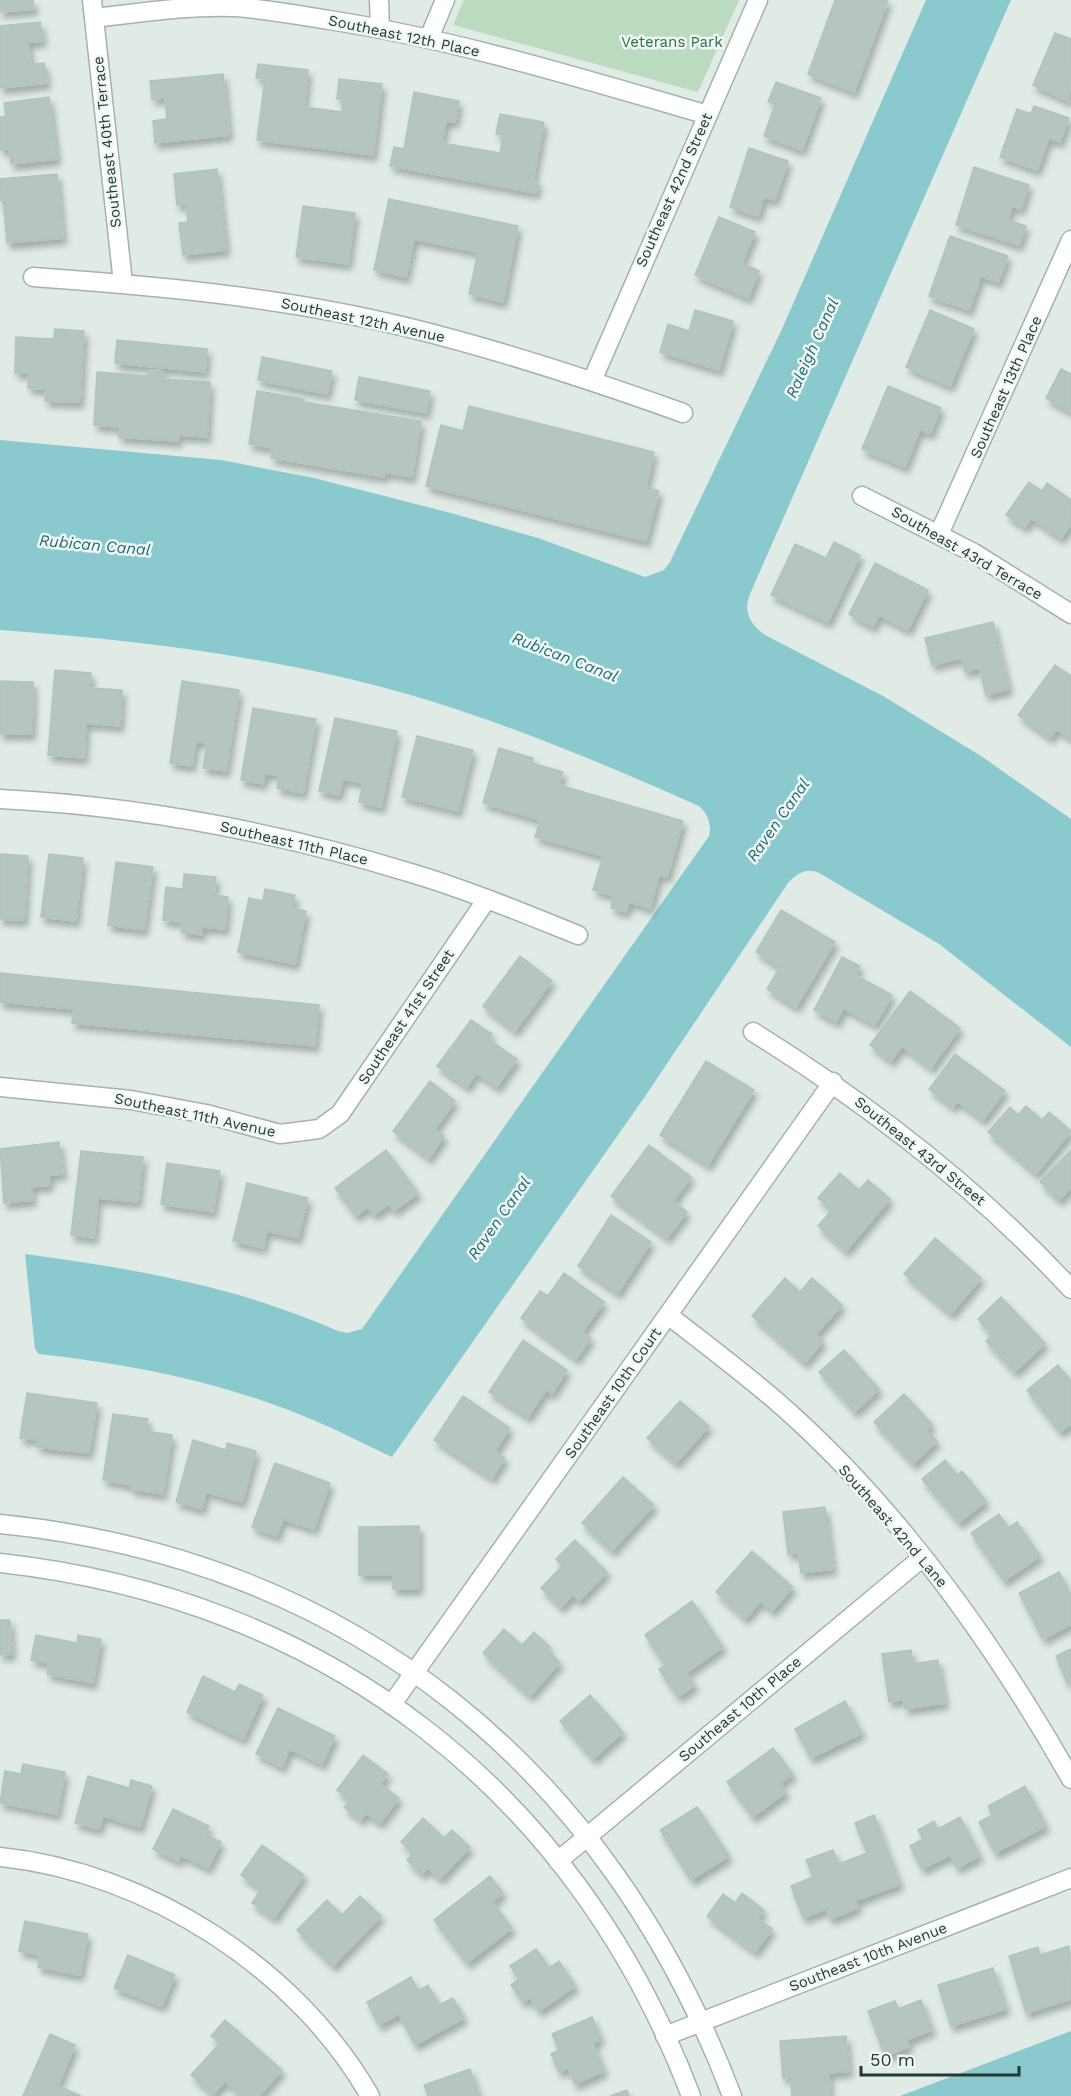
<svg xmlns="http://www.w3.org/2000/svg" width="1071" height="2096" font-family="'Work Sans',sans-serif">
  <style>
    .green { fill: #badbc0 }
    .water { fill: #8ac9ce }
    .building { fill: #b6c5be; stroke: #b3c4bc; stroke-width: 1.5; filter: url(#shadow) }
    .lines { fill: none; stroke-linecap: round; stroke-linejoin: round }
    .minor-casing { stroke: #a3b3ac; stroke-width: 21 }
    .secondary-casing { stroke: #a0b6ac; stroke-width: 21 }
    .minor { stroke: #fff; stroke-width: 18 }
    .secondary { stroke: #fff; stroke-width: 18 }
    .labels { text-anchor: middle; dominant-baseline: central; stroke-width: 5; stroke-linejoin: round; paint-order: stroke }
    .street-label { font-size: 15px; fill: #223b32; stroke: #f1f7f4 }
    .park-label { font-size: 15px; fill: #2d7042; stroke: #f1f7f4 }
    .water-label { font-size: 16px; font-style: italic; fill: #1e6d74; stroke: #f1f7f4 }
  </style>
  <defs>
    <filter id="shadow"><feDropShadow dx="3.5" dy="6" stdDeviation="3" flood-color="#0004"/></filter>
  </defs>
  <rect width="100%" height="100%" fill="#e0ebe5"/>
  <path class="green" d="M464 0H739L698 92 453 25Z"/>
  <path class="water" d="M926 0H1011L750 594C743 612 750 624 765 635L883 696 981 756 1071 819V1047L939 944 821 874C808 867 798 872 788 883L646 1095 392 1457C362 1443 332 1427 301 1415 217 1381 129 1364 39 1354L35 1349 25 1254C131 1268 240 1287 338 1331L347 1333 362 1329 709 836C712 825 708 814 699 806 582 754 462 704 337 676 225 651 114 638 0 630V440L221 460 314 478 451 513 538 538 645 577 664 570 670 562 782 329Z
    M1071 2031V2096H900Z"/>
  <path class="building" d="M0 0H33L34 9 0 12Z
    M835 0H888L854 92 808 74Z
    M40 22 43 41 28 42 31 64 44 63 47 83 0 88V26Z
    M1055 33 1071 39 1069 101 1033 85Z
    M258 64 308 70 304 107 342 112 343 100 337 99 339 79 382 84 373 155 257 140 265 79 256 78Z
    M223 74 229 135 155 143 153 121 167 119 165 98 152 99 150 81Z
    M776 82 821 98 802 150 764 136 775 104 768 102Z
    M414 92 459 101 455 122 446 121 442 143 500 153 503 135 496 134 500 114 544 122 533 180 538 181 536 193 390 166 394 147 404 149Z
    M49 97 57 159 11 164 9 149 0 150V117H6L4 103Z
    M1034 106 1069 118 1060 142 1049 138 1037 170 1000 157 1017 109 1031 114Z
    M749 148 788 161 775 200 764 197 758 216 730 207Z
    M974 167 1029 185 1021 209 1012 206 1008 220 1026 226 1019 245 956 225Z
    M217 169 226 250 183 255 179 223 188 222 186 204 177 205 174 174Z
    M57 174 63 238 7 243 3 199 0 200V179Z
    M389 199 518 226 503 302 469 294 478 252 414 239 406 277 374 270Z
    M303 206 355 213 348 264 296 257Z
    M719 217 755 232 742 263 759 271 748 298 695 275Z
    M950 236 1008 256 998 282 981 276 969 310 929 296Z
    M695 310 733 321 719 370 660 352 668 324 689 331Z
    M930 310 974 329 950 386 906 367Z
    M55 329 84 331 80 402 45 401 46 389 28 388 29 373H15L16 337 54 339Z
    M117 340 207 349 205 372 115 363Z
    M262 357 332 371 327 394 258 380Z
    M1061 369 1071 374V412L1046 398Z
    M149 370 163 371 162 379 210 382 207 437 179 435 178 441 119 437V427L94 425 97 372 148 376Z
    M359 377 430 391 426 413 355 400Z
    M888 386 941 408 930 434 920 429 905 467 862 449Z
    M257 391 304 399V402L421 421 412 477 385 472 384 477 271 458 273 448 249 444Z
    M469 406 654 452 646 487 659 491 646 541 426 486 441 425 463 431Z
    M1029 482 1042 491 1047 483 1071 500V524L1061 538 1031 518 1025 527 1006 515Z
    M834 542 860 555 828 622 771 595 795 544 826 558Z
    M875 563 928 590 908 630 879 615 873 627 849 614Z
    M993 622 1009 689 986 695 979 668 965 672 962 658 932 665 925 638Z
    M1055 665 1071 676V739L1057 729 1050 738 1018 715Z
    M55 670 91 673 90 688 122 690 120 726 86 723 84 758 48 755Z
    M0 681 33 682 32 734H0Z
    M182 681 239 690 226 771 203 768 207 743 196 741 192 766 170 763Z
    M253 708 316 719 303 793 277 788 280 776 265 773 263 784 241 780Z
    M335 718 397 731 381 807 359 802 363 783 343 779 339 795 319 791Z
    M417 736 473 750 458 811 402 797Z
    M499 748 533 758 532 763 563 772 559 785 683 821 667 877 659 875 650 908 629 902 626 912 611 908 614 896 593 890 603 856 535 837 540 820 483 803Z
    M0 854 28 856 24 920 0 919Z
    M49 854 83 858 76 921 41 917Z
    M116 862 153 867 144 930 108 925Z
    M184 874 216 877 214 895 228 897 225 929 202 927V935L181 932 182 922 163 920 166 887 183 889Z
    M265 889 295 895 292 908 306 911 295 964 238 952 249 898 263 901Z
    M781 910 835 942 796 1007 767 989 780 967 756 952Z
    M520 956 552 981 515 1031 483 1006Z
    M842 957 860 966 855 975 892 995 875 1025 844 1008 836 1022 814 1010Z
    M0 973 319 1005 315 1046 72 1023 74 1009 0 1002Z
    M910 991 960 1028 931 1068 902 1046 891 1061 870 1045Z
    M471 1020 492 1034 488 1039 517 1059 497 1087 476 1073 467 1087 437 1066Z
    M955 1054 1005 1091 983 1120 957 1101 953 1107 929 1089Z
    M706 1061 754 1090 708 1165 660 1135Z
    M430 1081 455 1101 435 1129 444 1136 429 1158 393 1131Z
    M1026 1106 1042 1120 1049 1112 1071 1131 1036 1174 988 1132 1010 1107 1018 1115Z
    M59 1142 63 1174 49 1175 50 1185 31 1187 33 1200 4 1203 0 1149Z
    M649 1145 691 1177 673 1201 687 1212 667 1238 611 1196Z
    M386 1150 418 1193 394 1211 389 1204 374 1215 368 1207 356 1216 335 1188Z
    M1071 1150V1188L1059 1200 1040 1182Z
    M81 1151 143 1157 138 1202 98 1198 94 1238 71 1235Z
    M167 1163 220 1171 213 1212 161 1204Z
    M840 1173 859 1190 868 1180 890 1199 846 1251 818 1226 832 1210 818 1198Z
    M247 1183 308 1198 298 1238 267 1231 263 1248 233 1241Z
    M611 1215 651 1242 618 1293 578 1266Z
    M935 1238 981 1278 951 1314 904 1274Z
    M564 1273 604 1302 582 1332 591 1338 576 1359 521 1318 540 1291 548 1296Z
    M785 1278 800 1292 812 1278 842 1305 816 1334 823 1341 805 1363 752 1316Z
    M1001 1297 1045 1343 1015 1372 986 1341 992 1335 978 1319Z
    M523 1340 567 1370 552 1394 546 1390 528 1417 489 1392Z
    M844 1350 879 1389 855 1412 819 1372Z
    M1058 1365 1071 1381V1424L1060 1432 1027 1390Z
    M27 1393 97 1403 89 1453 37 1447 38 1440 20 1438Z
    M904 1394 932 1424 926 1430 937 1441 913 1464 874 1422Z
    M463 1396 510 1428 495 1451 505 1458 492 1478 434 1440Z
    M680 1401 709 1426 676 1463 647 1438Z
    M113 1414 148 1419 146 1431 172 1435 163 1494 131 1489V1485L103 1480Z
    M193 1440 226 1450 227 1443 256 1451 242 1502 206 1492 202 1509 176 1502Z
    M945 1460 957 1475 962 1471 986 1501 959 1523 922 1479Z
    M275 1463 330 1483 314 1529 283 1519 277 1536 252 1527Z
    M623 1477 654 1505 612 1551 582 1523Z
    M825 1507 833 1569 801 1573 798 1552 788 1554 783 1512Z
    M999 1514 1008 1528 1017 1522 1040 1556 1004 1581 971 1533Z
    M419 1526V1589H393V1575H359V1527Z
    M575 1540 607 1572 579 1601 573 1595 561 1607 541 1588 562 1566 556 1559Z
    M752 1551 793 1587 772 1611 761 1601 745 1619 716 1592Z
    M1059 1572 1071 1595V1624L1043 1639 1019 1593Z
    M692 1601 723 1647 686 1673 695 1685 678 1697 659 1669 665 1665 645 1635Z
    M0 1620H10L12 1654 0 1655Z
    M504 1629 522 1645 534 1632 550 1647 547 1650 560 1662 530 1696 483 1653Z
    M36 1635 77 1643 78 1635 101 1639 93 1683 47 1674 49 1663 31 1660Z
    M1071 1649V1681L1067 1683 1056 1656Z
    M911 1650 913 1664 938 1660 945 1703 905 1709 904 1699 889 1702 882 1654Z
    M203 1676 235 1692 239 1684 263 1695 243 1739 187 1712Z
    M590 1695 623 1732 593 1759 560 1721Z
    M845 1701 862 1733 811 1758 795 1729Z
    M278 1708 335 1736 322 1764 290 1749 282 1767 256 1754Z
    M773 1748 793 1774 780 1783 786 1792 753 1817 727 1782Z
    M363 1755 388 1774 380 1784 399 1798 380 1823 366 1813 361 1820 344 1807 350 1800 337 1790Z
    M23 1764 65 1772 57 1814 0 1803 5 1771 21 1774Z
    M88 1776 129 1788 131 1780 152 1786 140 1827 103 1816 99 1829 75 1823Z
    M1025 1786 1046 1826 995 1853 979 1822 992 1815 988 1806Z
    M697 1807 729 1856 691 1880 660 1830Z
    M173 1809 209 1826 205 1834 221 1842 208 1868 181 1855 178 1861 153 1849Z
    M874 1815 900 1884 855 1901 858 1908 830 1919 826 1909 803 1918 791 1886 813 1877 806 1860 833 1850 839 1864 867 1853 855 1823Z
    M960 1817 980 1856 957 1868 950 1855 922 1869 910 1846 923 1839 918 1830 934 1821 938 1829Z
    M423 1818 444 1838 452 1830 470 1847 440 1879 428 1868 422 1874 407 1860 413 1853 401 1842Z
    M262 1845 304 1875 274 1918 252 1903 261 1889 241 1875Z
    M490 1876 503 1893 492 1902 512 1928 467 1963 434 1920Z
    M742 1893 764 1910 757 1918 772 1929 755 1952 707 1916 723 1894 735 1903Z
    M360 1896 381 1916 333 1966 297 1930 327 1900 342 1915Z
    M25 1921 88 1934 80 1975 38 1967 40 1955 19 1951Z
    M1069 1946 1071 1999 1026 2013 1009 1956 1038 1947 1040 1955Z
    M536 1949 549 1968 559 1961 575 1986 539 2011 530 1998 523 2002 511 1985 519 1979 510 1966Z
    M128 1955 175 1975 162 2006 114 1988Z
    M993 1968 1006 2009 951 2026 938 1985Z
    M411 1977 418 1991 428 1985 439 2005 453 1998 464 2018 415 2045 399 2014 379 2025 367 2002Z
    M921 2000 932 2030 907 2040 909 2047 885 2056 868 2011 895 2001 898 2009Z
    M592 2017 601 2039 593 2043 604 2071 575 2084 568 2068 559 2072 551 2054 559 2050 552 2034Z
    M225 2020 282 2070 259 2096H241L225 2081 213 2095 191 2075 220 2043 211 2036Z
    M50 2034 75 2045 58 2086 81 2096H23Z
    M846 2036 849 2071 829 2073 830 2096H792L791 2077 783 2078 780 2041Z
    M470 2069 479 2096H428L424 2085Z
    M627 2090 629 2096H610Z"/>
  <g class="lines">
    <defs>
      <path id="minor" d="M92 0 123 283
        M379 0 380 28
        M94 18C141 13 188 5 234 7 266 9 298 15 329 20 458 40 583 79 708 115
        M429 38 445 0
        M33 277C158 286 283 297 406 327 500 350 591 380 683 413
        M592 381 758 0
        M862 496 974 553 1071 614
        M939 534 1071 240
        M0 799C140 806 277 832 411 873 468 890 523 913 578 935
        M753 1032C870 1105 977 1187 1071 1289
        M0 1087 131 1100 206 1114 280 1134 319 1129 340 1114 487 899
        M668 1315C704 1343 741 1371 775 1400 896 1505 992 1640 1071 1779
        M392 1704 833 1082
        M0 1857C147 1872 297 1968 370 2096
        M558 1861 923 1557
        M665 2036 1071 1878"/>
      <path id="secondary" d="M0 1524C351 1559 608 1769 732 2096
        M0 1563C325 1599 575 1790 691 2096"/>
    </defs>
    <use href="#minor" class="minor-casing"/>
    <use href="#secondary" class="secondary-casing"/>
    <use href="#minor" class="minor"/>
    <use href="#secondary" class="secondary"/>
  </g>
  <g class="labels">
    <g class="street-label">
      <text transform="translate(404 36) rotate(12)">Southeast 12th Place</text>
      <text transform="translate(107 142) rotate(-96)">Southeast 40th Terrace</text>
      <text transform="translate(674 190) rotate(-66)">Southeast 42nd Street</text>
      <text transform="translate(363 320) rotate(12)">Southeast 12th Avenue</text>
      <text transform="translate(1006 387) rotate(-66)">Southeast 13th Place</text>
      <text transform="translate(967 553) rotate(30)">Southeast 43rd Terrace</text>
      <text transform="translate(294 843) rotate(13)">Southeast 11th Place</text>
      <text transform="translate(406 1017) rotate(-56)">Southeast 41st Street</text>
      <text transform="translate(195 1115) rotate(12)">Southeast 11th Avenue</text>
      <text transform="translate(920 1151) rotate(39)">Southeast 43rd Street</text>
      <text transform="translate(613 1393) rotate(-55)">Southeast 10th Court</text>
      <text transform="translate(893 1526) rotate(49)">Southeast 42nd Lane</text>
      <text transform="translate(740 1709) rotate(-40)">Southeast 10th Place</text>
      <text transform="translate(868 1957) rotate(-21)">Southeast 10th Avenue</text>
    </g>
    <g class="park-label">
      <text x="672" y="42">Veterans Park</text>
    </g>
    <g class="water-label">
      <text transform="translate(812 348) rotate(-66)">Raleigh Canal</text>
      <text transform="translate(95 545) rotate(5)">Rubican Canal</text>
      <text transform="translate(565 657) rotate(21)">Rubican Canal</text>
      <text transform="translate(778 820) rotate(-55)">Raven Canal</text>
      <text transform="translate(499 1218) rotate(-55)">Raven Canal</text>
    </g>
  </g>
  <path d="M861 2066v9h158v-9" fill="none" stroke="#223b32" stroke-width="3"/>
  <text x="870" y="2066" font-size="18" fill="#223b32" stroke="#f1f7f4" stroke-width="4.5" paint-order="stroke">50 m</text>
</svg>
